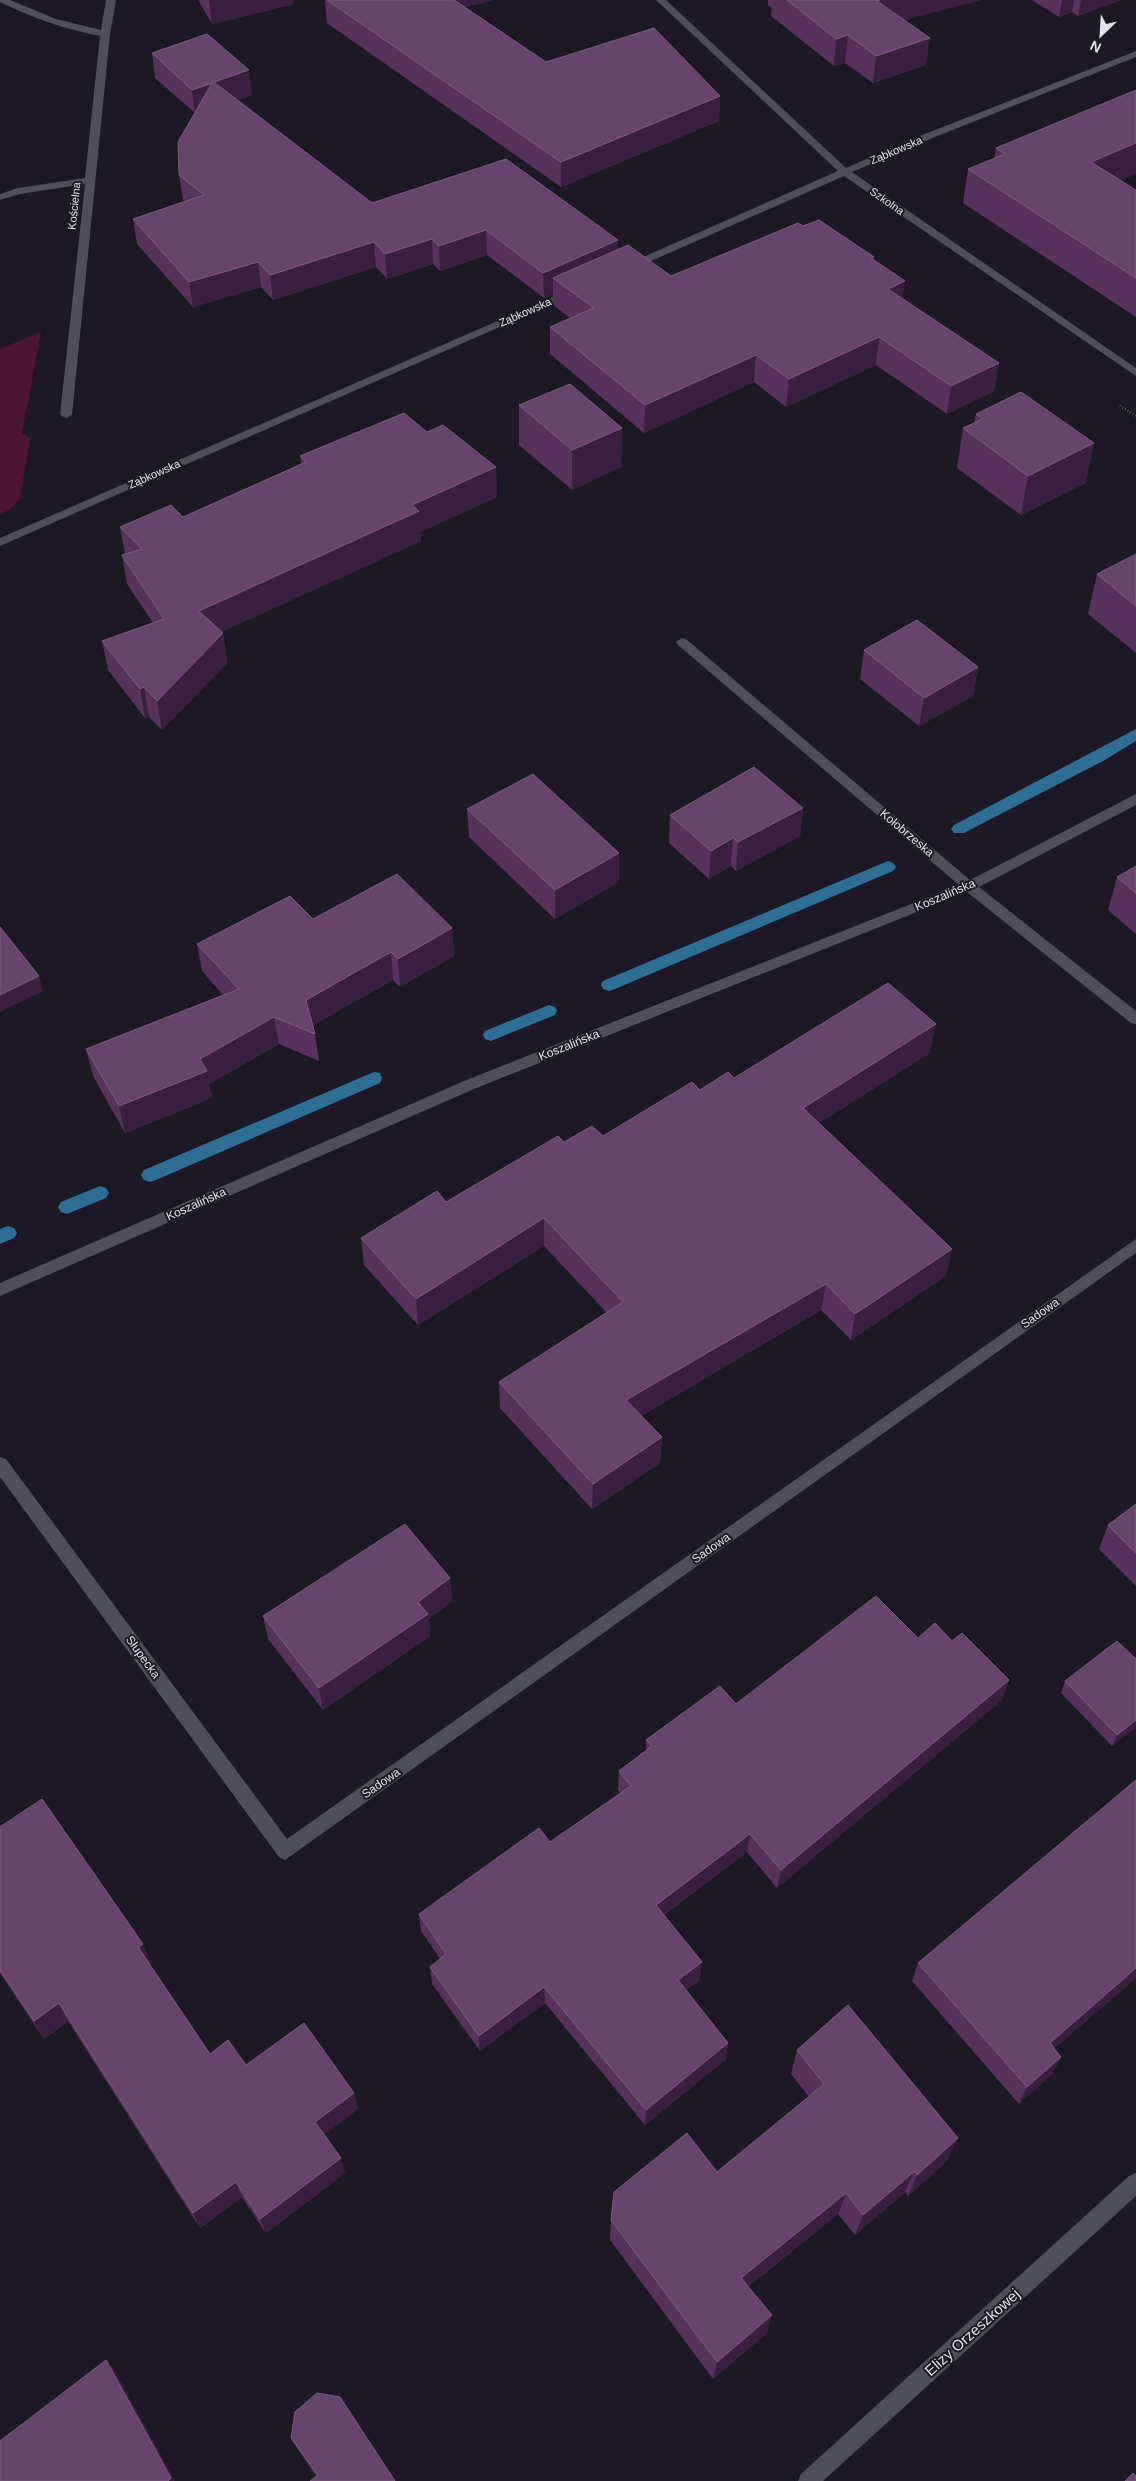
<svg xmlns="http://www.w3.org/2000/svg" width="1136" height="2481" font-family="Helvetica,sans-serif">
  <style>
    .green { fill: #4d1431 }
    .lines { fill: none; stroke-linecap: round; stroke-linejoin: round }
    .stream { fill: #2e6f98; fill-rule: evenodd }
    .path { stroke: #87848e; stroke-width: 2.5; stroke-dasharray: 0.5 2.5; stroke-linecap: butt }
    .minor { fill: #4e5055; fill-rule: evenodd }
    .wall { fill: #58315c }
    .shaded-wall { fill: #39203f }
    .building { fill: #66446b; stroke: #7a5d7f }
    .labels { text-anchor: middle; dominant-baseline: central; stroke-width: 4; stroke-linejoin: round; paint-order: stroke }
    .far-street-label { font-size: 11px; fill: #e3e1e9; stroke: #1c1924 }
    .street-label { font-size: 12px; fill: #e3e1e9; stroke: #1c1924 }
    .near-street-label { font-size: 15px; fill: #e3e1e9; stroke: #1c1924 }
  </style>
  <rect width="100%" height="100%" fill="#1c1924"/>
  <path class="green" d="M41 332 22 433 30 438 20 499 9 510 0 514V349Z"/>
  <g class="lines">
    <path class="stream" d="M1136 729V741L1103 761 964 833H954L951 829 954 825Z
      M888 861 893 863 896 867 893 871 615 989 609 991 603 989 601 985 603 981Z
      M549 1005 555 1007 557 1011 555 1015 491 1041 485 1039 483 1035 485 1031Z
      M374 1072 380 1073 382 1078 380 1083 156 1180 150 1182 144 1180 141 1175 144 1170Z
      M100 1186 106 1188 109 1193 106 1198 67 1214 61 1212 58 1207 61 1202Z
      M8 1226 14 1228 17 1233 14 1238 0 1244V1229Z"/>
    <path class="path" d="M1120 406 1136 416"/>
    <path class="minor" d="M0 0H10L56 19 101 30 106 0H116L110 34 72 415 66 418 60 415 85 184 20 194 0 200V194L18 188 85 178 100 36C65 29 32 18 0 2Z
      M656 0H666L846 168 907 141 1136 51V57L915 145 852 172 1136 368V376L844 176 633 269H625V265L838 171Z
      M571 289 575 290V294L0 546V538Z
      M682 638 686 639 970 880 1136 794V805L979 887 1136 1011V1024L1131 1023 967 892 474 1089 0 1296V1283L464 1081 959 885 678 645 676 642Z
      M1136 1239V1253L285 1860 279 1857 0 1477V1457L6 1459 287 1839Z
      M1136 2173V2196L823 2481H798L801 2474 1129 2176Z"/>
  </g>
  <path class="wall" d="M198 0H293V4L212 24Z
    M325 0H492L465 7 546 62 720 96 719 121 561 187 327 23Z
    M768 0H980L904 20 926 65 873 83 845 63 834 66 771 16 772 8 768 5Z
    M1032 0H1121L1078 16 1072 12 1059 17Z
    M152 53 252 95 237 100 372 203 618 250 671 276 803 226 874 260 903 299 999 363 994 391 947 414 876 365 786 407 754 382 644 433 550 354V327L570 318 553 305V294L544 298 487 255 440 271 433 264 387 279 376 267 273 300 261 287 193 307 137 244 133 219 185 201 183 200 179 175 195 113 155 78Z
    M996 148 1121 181 1136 190V317L963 203 968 169 994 159Z
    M519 405 622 428 621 467 572 490 519 445Z
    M976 414 1086 483 1021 515 957 468 963 428 974 423Z
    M427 432 496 467 497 497 420 532 421 541 221 632 223 633 227 663 162 730 149 717 145 718 108 670 102 641 153 623 127 584 122 555 125 554 120 527 183 517 301 464 300 456Z
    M1136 554V653L1088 614 1097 574Z
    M864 650 978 667 973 696 919 726 860 679Z
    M803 808 800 836 736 871 731 866 709 879 669 843 670 815Z
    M467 809 619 882 555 919 469 837Z
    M1136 866V934L1108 910 1117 877Z
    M313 919 452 928 454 956 400 987 393 980 313 1025 315 1034 319 1061 279 1044 209 1084 212 1098 125 1133 93 1076 86 1049 223 995 202 971 197 944Z
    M930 1053 819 1123 952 1249 946 1276 851 1340 821 1310 641 1416 662 1437 660 1463 592 1509 500 1408 499 1382 607 1313 544 1246 418 1325 364 1265 361 1238 446 1202 564 1142 603 1136 700 1090 734 1078Z
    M1136 1504V1586L1099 1549 1108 1525Z
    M450 1578 452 1601 429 1619 430 1636 323 1710 268 1639 263 1616Z
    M918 1638 952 1641 1009 1680 1002 1700 777 1888 747 1852 664 1915 700 1979 686 1990 728 2043 726 2059 645 2125 545 2003 480 2051 432 1984 430 1967 440 1959 421 1931 419 1914 550 1842 620 1793 618 1790 619 1771 646 1751V1740L736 1704Z
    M1065 1681 1136 1727 1112 1746 1061 1693Z
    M0 1827 151 1962 149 1964 210 2054 246 2065 354 2093 358 2109 324 2135 345 2173 266 2233 242 2197 200 2228 68 2021 44 2039 0 1973Z
    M918 1963 1136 1978 1054 2048 1061 2057 1052 2074 1019 2104 912 1981Z
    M797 2050 948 2160 908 2196 905 2192 855 2235 838 2214 749 2286 767 2333 713 2379 610 2240 611 2220 717 2172 809 2097 791 2074Z
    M291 2438 395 2481 316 2476 297 2448Z"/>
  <path class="shaded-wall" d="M209 0H293V4L212 24Z
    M443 0H492L443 12Z
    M880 0H980L874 28 877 1Z
    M1062 0H1074L1072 12 1059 17Z
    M1081 0H1121L1078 16Z
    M848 35 845 63 834 66 836 39Z
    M930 38 926 65 873 83 876 56Z
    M249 70 252 95 217 107 214 82Z
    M212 83 195 114 192 90Z
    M720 96 719 121 561 187V162Z
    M1136 143V174L1085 196 1091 162Z
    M486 230 487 255 440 271 439 246Z
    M432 239 433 264 387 279 385 254Z
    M618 240V265L553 278V294L544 298 543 273Z
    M374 242 376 267 273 300 270 275Z
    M258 262 261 287 193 307 189 282Z
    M905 281 901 309 888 289Z
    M879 337 876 365 786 407 789 379Z
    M756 355 754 382 644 433 645 405Z
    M999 363 994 391 947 414 951 386Z
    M622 428 621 467 572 490V450Z
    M1094 443 1086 483 1021 515 1028 476Z
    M496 467 497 497 420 532 421 541 204 640 199 611 412 505Z
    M223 633 227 663 162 730 157 701Z
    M978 667 973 696 919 726 924 698Z
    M144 687 149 717 145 718 140 689Z
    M803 808 800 836 736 871 738 842Z
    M733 838 731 866 709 879 711 851Z
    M619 853V882L555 919V890Z
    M452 928 454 956 400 987 398 959Z
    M391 952 393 980 309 1027 306 1000Z
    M39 976 43 991 0 1012V995Z
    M274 1017 279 1044 209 1084 212 1098 125 1133 119 1106Z
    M936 1024 930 1053 799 1136 803 1108Z
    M544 1218V1246L418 1325 416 1299Z
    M952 1249 946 1276 851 1340 855 1314Z
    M826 1284 821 1310 625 1425 626 1400Z
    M662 1437 660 1463 592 1509 593 1484Z
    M450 1578 452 1601 429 1619 430 1636 323 1710 319 1688 418 1602Z
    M1009 1680 1002 1700 777 1888 781 1870Z
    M1136 1720V1727L1112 1746 1117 1735Z
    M750 1834 747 1852 654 1922 656 1905Z
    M143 1944 151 1962 146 1966 138 1947Z
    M702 1962 700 1979 676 1997 678 1980Z
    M1136 1968V1978L1041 2060 1050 2043Z
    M544 1987 545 2003 480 2051 479 2036Z
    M59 2003 68 2021 44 2039 34 2021Z
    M728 2043 726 2059 645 2125 646 2110Z
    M1061 2057 1052 2074 1019 2104 1027 2087Z
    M354 2093 358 2109 320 2138 315 2122Z
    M958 2138 948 2160 908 2196 917 2175Z
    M341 2158 345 2173 266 2233 260 2219Z
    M915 2171 905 2192 855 2235 863 2215Z
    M236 2182 242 2197 200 2228 193 2213Z
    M846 2193 838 2214 736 2296 741 2278Z
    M772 2315 767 2333 713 2379 717 2362Z
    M106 2360 114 2369 175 2481H168Z"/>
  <path class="building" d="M327 0H454L546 62 654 28 720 96 561 162Z
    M787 0H880L877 1 930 38 876 56 848 35 836 39Z
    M207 34 249 70 214 82 372 203 506 159 618 240 543 273 486 230 439 246 432 239 385 254 374 242 270 275 258 262 189 282 133 219 204 195 179 175 178 142 212 83 192 90 152 53Z
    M1136 90V143L1091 162 1136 190V278L968 169 1005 154 996 148Z
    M819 220 874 257 871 258 905 281 888 289 999 363 951 386 879 337 789 379 756 355 645 405 550 327 594 308 553 278 628 245 671 276 798 223 803 226Z
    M570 384 622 428 572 450 519 405Z
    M1021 392 1094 443 1028 476 963 428 983 419 976 414Z
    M404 413 427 432 443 425 496 467 412 505 419 511 199 611 223 633 157 701 144 687 140 689 102 641 164 619 122 555 142 549 120 527 171 505 183 517 306 462 300 456Z
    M1136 554V606L1097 574Z
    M917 620 978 667 924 698 864 650Z
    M754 767 803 808 738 842 733 838 711 851 670 815Z
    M533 774 619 853 555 890 467 809Z
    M1136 866V893L1117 877Z
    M397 874 452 928 398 959 391 952 306 1000 315 1034 274 1017 200 1059 207 1071 119 1106 86 1049 239 989 197 944 290 896 313 919Z
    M0 927 39 976 0 995Z
    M888 983 936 1024 803 1108 952 1249 855 1314 826 1284 626 1400 662 1437 593 1484 499 1382 623 1302 544 1218 416 1299 361 1238 437 1191 446 1202 558 1136 564 1142 592 1126 603 1136 692 1082 700 1090 728 1072 734 1078Z
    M1136 1504V1553L1108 1525Z
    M405 1524 450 1578 418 1602 428 1614 319 1688 263 1616Z
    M876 1596 918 1638 935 1623 952 1641 962 1633 1009 1680 781 1870 750 1834 656 1905 702 1962 678 1980 728 2043 646 2110 544 1987 479 2036 430 1967 446 1954 419 1914 539 1828 550 1842 631 1786 619 1771 652 1746 646 1740 720 1686 736 1704Z
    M1117 1641 1136 1659V1720L1117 1735 1065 1681Z
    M1136 1780V1968L1050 2043 1061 2057 1027 2087 918 1963Z
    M42 1799 143 1944 138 1947 210 2054 228 2040 246 2065 304 2023 354 2093 315 2122 341 2158 260 2219 236 2182 193 2213 59 2003 34 2021 0 1970V1827Z
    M848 2005 958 2138 917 2175 915 2171 863 2215 846 2193 741 2278 772 2315 717 2362 611 2220 614 2192 687 2133 717 2172 824 2084 797 2050Z
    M106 2360 171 2478 168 2481H0V2441Z
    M317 2393 340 2397 395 2481H310L318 2475 291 2438 295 2412Z
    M1133 2473 1136 2476V2481H1125Z"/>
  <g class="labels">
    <g class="far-street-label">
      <text transform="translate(896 150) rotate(-23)">Ząbkowska</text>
      <text transform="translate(887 201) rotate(35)">Szkolna</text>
      <text transform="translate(74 206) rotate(-84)">Kościelna</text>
      <text transform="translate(525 312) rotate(-24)">Ząbkowska</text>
      <text transform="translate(154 474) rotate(-24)">Ząbkowska</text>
    </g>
    <g class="street-label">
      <text transform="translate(907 833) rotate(40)">Kołobrzeska</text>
      <text transform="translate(945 895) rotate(-23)">Koszalińska</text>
      <text transform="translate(569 1045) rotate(-22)">Koszalińska</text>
      <text transform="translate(196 1204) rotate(-24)">Koszalińska</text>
      <text transform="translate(1040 1313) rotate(-35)">Sadowa</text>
      <text transform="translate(711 1548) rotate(-35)">Sadowa</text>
      <text transform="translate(143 1657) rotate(54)">Słupecka</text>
      <text transform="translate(381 1783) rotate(-35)">Sadowa</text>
    </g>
    <g class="near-street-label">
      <text transform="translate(972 2332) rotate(-42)">Elizy Orzeszkowej</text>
    </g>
  </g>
  <g transform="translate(1101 35) rotate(205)" stroke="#1c1924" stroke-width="4" paint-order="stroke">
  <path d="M0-4L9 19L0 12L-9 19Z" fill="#e3e1e9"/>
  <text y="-8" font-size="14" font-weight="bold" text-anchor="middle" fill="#e3e1e9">N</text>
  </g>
</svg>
